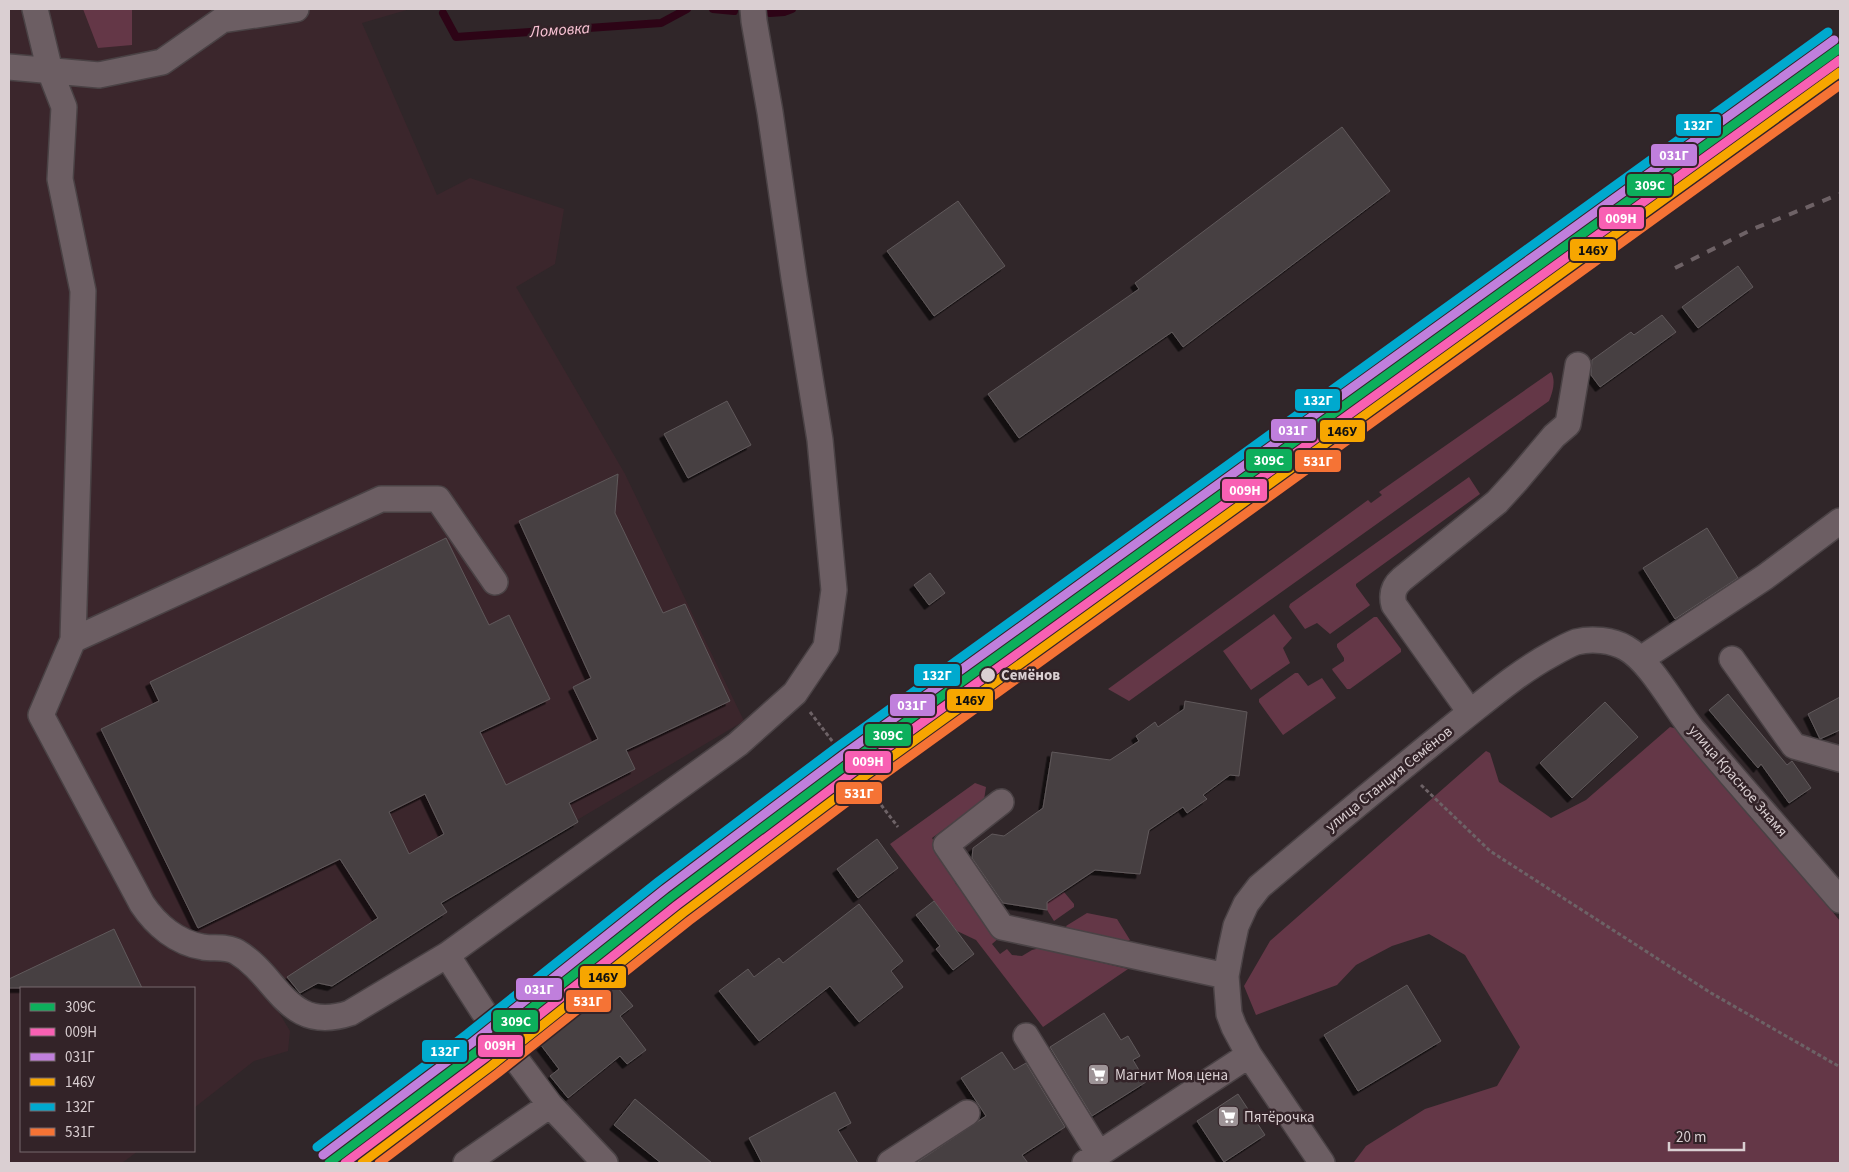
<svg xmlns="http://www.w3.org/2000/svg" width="1849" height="1172" font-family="'Source Sans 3',sans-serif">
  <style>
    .built { fill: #3b262c }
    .green { fill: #643747 }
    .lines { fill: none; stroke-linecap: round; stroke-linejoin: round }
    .stream { stroke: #2d0416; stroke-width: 8 }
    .building { fill: #474042; stroke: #60595b; fill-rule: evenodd; filter: url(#shadow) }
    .minor-tunnel { stroke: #4a3f42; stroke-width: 25; stroke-dasharray: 25 12; stroke-linecap: butt }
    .minor-casing { stroke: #4a4245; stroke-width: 28 }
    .path { stroke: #6d6266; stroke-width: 3; stroke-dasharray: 4 2.5; stroke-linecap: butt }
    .minor { stroke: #6c5e63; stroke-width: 25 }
    .rail { stroke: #6e6266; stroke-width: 4; stroke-dasharray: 9 9; stroke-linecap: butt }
    .rail-1-casing { stroke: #332328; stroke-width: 12 }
    .rail-2-casing { stroke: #332328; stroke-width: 12 }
    .rail-3-casing { stroke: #332328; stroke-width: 12 }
    .rail-4-casing { stroke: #332328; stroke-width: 12 }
    .rail-5-casing { stroke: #332328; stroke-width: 12 }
    .rail-6-casing { stroke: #332328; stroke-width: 12 }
    .rail-1 { stroke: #0daf5c; stroke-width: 9 }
    .rail-2 { stroke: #f860b3; stroke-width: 9 }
    .rail-3 { stroke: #c07fdc; stroke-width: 9 }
    .rail-4 { stroke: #f7a600; stroke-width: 9 }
    .rail-5 { stroke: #00a9ce; stroke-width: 9 }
    .rail-6 { stroke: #f57335; stroke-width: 9 }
    .stop-dot { fill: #dacfd2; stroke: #332328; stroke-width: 2 }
    .labels { text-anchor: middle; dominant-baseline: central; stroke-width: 5; stroke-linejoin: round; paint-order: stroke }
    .stop-label { font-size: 15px; font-weight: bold; fill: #dacfd2; stroke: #332328; text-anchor: start }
    .street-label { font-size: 15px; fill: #dacfd2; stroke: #332328 }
    .poi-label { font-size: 15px; fill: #dacfd2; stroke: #332328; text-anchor: start }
    .water-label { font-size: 16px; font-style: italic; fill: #fbc5d6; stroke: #332328 }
    .line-badge { stroke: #332328; stroke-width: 2 }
    .badge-label { font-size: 14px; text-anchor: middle; font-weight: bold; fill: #fff }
    .pale-badge-label { font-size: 14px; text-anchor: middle; font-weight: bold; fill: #111 }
  </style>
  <defs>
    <filter id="shadow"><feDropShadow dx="-4.5" dy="4.5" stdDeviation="0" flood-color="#0009"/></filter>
  </defs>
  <rect width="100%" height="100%" fill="#302629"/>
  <path class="built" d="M9 9H410L362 23 437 195 470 178 564 209 555 264 516 287 625 474 744 721 272 1001 290 1031 288 1051 254 1061 194 1108V988H21V1151H138L122 1163H9Z"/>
  <path class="green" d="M83 9H132V45L98 48Z
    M1551 372C1556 380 1553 392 1549 401L1129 701 1108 689 1368 500 1371 503 1382 495 1379 492Z
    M1469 477 1480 494 1356 584V586L1370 605 1369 606 1330 634 1317 623 1305 629 1289 607 1290 604Z
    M1274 614 1292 638 1283 648 1290 663 1251 690 1223 651Z
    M1374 617H1377L1401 649V652L1350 689H1347L1333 671 1332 669 1344 661V658L1337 647V644Z
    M1295 673H1298L1308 686 1322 678 1336 698 1283 735 1259 702V699Z
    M1670 727 1685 731 1840 921V1163H1355L1354 1162 1366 1146 1425 1109 1497 1086 1520 1047 1465 955 1429 934 1392 946 1356 965 1337 985 1256 1015 1244 986 1270 941 1486 751 1490 753 1499 782 1551 818 1586 800Z
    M975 783 986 787 984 800 932 838 959 880 955 883 961 890 964 888 1000 937 992 944 1000 954 1007 949 1012 955 1022 956 1032 950 1040 948 1128 969 1043 1027 976 940 957 931 890 844Z
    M1064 892 1074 904V907L1054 921 1047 910V902Z
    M1087 913 1117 919 1130 940 1128 941 1067 928 1066 926Z"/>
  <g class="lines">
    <path class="stream" d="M713 9 734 11
      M443 13 456 37 661 23 687 9
      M770 13 784 12 792 9"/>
  </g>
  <path class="building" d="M1342 127 1390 191 1183 347 1172 332 1019 438 988 394 1139 289 1135 283Z
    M958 201 1005 266 934 316 887 251Z
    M1738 266 1753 287 1698 328 1682 307Z
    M1662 315 1676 332 1600 387 1591 375 1592 360 1631 332 1634 335Z
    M727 401 751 445 688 478 664 434Z
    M618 474 615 513 663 613 685 604 730 701 626 750 635 769 569 803 578 822 441 903 447 912 332 986 318 983 300 993 287 977 378 918 340 859 198 928 101 729 159 701 150 682 446 538 489 625 509 615 550 699 480 732 506 785 598 739 573 687 591 678 519 521ZM425 794 444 834 409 854 389 812Z
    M1707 528 1738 578 1675 619 1643 568Z
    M930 573 945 593 929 605 914 585Z
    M1728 694 1787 765 1792 761 1811 788 1789 803 1761 764 1758 768 1709 710Z
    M1840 697V730L1820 739 1808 714Z
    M1185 701 1247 712 1239 776 1230 775 1203 795 1207 799 1187 813 1183 807 1149 830 1140 874 1095 870 1047 902V910L1003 903 972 858 973 848 992 834 1004 836 1043 808 1052 752 1110 760 1139 741 1136 736 1155 722 1158 727 1184 709Z
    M1605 702 1638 737 1572 798 1540 763Z
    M877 839 898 868 858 898 837 869Z
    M934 901 974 954 953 970 936 949 940 946 916 915Z
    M859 904 903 961 891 971 903 987 859 1022 830 986 759 1041 719 991 748 969 754 977 779 958 783 963Z
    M114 929 142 988H9V979Z
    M612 981 633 1006 620 1016 646 1050 627 1064 620 1056 568 1098 550 1076 559 1069 534 1036 569 1010Z
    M1407 985 1441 1041 1358 1091 1324 1035Z
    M1104 1013 1121 1040 1128 1036 1140 1056 1133 1060 1146 1082 1092 1116 1050 1047Z
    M1002 1052 1014 1070 1026 1063 1065 1127 1022 1155 1028 1163H916L986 1116 961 1078Z
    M835 1092 851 1123 838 1130 858 1163H762L749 1138Z
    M1238 1094 1265 1135 1224 1162 1197 1121Z
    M635 1099 712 1163H661L614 1125Z"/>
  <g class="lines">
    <path class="minor-tunnel" d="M483 1011 515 1058"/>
    <defs>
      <path id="minor" d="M35 9 50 71 64 107 60 179 83 291 73 640
        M9 67 99 75 162 62 222 20 296 9
        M495 582 438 499H381L73 640 41 715 142 904C156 925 177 943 203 947 213 949 227 946 237 952 279 977 287 1034 350 1013L447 955 738 744 795 693 826 647 834 590 820 440 794 278 770 112 754 21 753 9
        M1641 659 1765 577 1840 521
        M1732 659 1794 746 1840 759
        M1470 712 1394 605C1391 594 1394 586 1402 579L1497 502 1517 480 1554 436 1568 424 1578 365
        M1001 802 946 845 1002 927 1226 976
        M447 955 483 1011
        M1026 1036 1099 1154
        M515 1058 550 1105 605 1163
        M466 1163 550 1105
        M890 1163 967 1113
        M1085 1163 1249 1055
        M1322 1163 1249 1055 1234 1027 1229 1014 1226 976 1231 949 1236 926 1246 904 1259 887C1326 830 1394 774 1462 719 1491 696 1519 672 1552 654 1559 650 1568 645 1576 642 1592 638 1612 640 1626 648 1651 662 1674 707 1693 730 1741 787 1791 843 1840 900"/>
    </defs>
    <use href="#minor" class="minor-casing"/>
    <path class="path" d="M810 712 898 827
      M1421 785 1490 851 1711 993 1840 1067"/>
    <use href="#minor" class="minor"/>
    <path class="rail" d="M1675 268 1753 229 1840 194"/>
    <defs>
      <path id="rail-1" d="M329 1163 479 1050 671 897 849 763 1840 48"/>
      <path id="rail-2" d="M345 1163 485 1058 677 905 855 771 1840 60"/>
      <path id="rail-3" d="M323 1155 473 1042 665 889 843 755 1834 40"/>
      <path id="rail-4" d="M362 1163 491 1066 683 913 861 779 1840 72"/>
      <path id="rail-5" d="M317 1147 467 1034 659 881 837 747 1828 32"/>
      <path id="rail-6" d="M379 1163 498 1073 689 921 867 787 1840 85"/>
    </defs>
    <use href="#rail-1" class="rail-1-casing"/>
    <use href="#rail-2" class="rail-2-casing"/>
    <use href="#rail-3" class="rail-3-casing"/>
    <use href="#rail-4" class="rail-4-casing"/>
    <use href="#rail-5" class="rail-5-casing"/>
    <use href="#rail-6" class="rail-6-casing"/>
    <use href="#rail-1" class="rail-1"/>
    <use href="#rail-2" class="rail-2"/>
    <use href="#rail-3" class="rail-3"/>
    <use href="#rail-4" class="rail-4"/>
    <use href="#rail-5" class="rail-5"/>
    <use href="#rail-6" class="rail-6"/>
  </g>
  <defs>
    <symbol id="supermarket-square" viewBox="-11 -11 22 22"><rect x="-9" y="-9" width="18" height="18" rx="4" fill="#9e9497" stroke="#332328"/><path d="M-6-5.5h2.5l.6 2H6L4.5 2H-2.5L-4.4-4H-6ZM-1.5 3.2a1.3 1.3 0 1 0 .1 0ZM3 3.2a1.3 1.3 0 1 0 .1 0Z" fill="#fff"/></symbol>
  </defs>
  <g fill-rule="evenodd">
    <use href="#supermarket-square" x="1086" y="1062" width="25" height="25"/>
    <use href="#supermarket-square" x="1216" y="1104" width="25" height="25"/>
  </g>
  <circle class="stop-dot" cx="988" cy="675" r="8"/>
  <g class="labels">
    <g class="stop-label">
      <text x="1001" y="675">Семёнов</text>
    </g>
    <g class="street-label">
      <text transform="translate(1389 779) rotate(-39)">улица Станция Семёнов</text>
      <text transform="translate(1738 781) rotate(49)">улица Красное Знамя</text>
    </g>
    <g class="poi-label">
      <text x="1115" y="1075">Магнит Моя цена</text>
      <text x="1244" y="1117">Пятёрочка</text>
    </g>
    <g class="water-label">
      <text transform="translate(560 30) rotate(-4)">Ломовка</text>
    </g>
  </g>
  <g class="line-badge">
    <rect x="1675" y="113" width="47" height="24" rx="5" fill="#00a9ce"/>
    <rect x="1650" y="143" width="48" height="24" rx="5" fill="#c07fdc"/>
    <rect x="1626" y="173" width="47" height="24" rx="5" fill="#0daf5c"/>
    <rect x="1598" y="206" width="47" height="24" rx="5" fill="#f860b3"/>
    <rect x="1569" y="238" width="48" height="24" rx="5" fill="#f7a600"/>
    <rect x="1294" y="388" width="47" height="24" rx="5" fill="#00a9ce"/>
    <rect x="1270" y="418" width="47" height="24" rx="5" fill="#c07fdc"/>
    <rect x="1319" y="419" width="47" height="24" rx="5" fill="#f7a600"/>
    <rect x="1245" y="448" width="48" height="24" rx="5" fill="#0daf5c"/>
    <rect x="1294" y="449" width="48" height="24" rx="5" fill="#f57335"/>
    <rect x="1221" y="478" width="47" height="24" rx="5" fill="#f860b3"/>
    <rect x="913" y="663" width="48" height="24" rx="5" fill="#00a9ce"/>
    <rect x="946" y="688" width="48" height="24" rx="5" fill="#f7a600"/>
    <rect x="889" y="693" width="47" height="24" rx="5" fill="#c07fdc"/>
    <rect x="864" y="723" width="48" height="24" rx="5" fill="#0daf5c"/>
    <rect x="844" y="750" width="48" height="24" rx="5" fill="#f860b3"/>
    <rect x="835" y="781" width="48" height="24" rx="5" fill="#f57335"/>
    <rect x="579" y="965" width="48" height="24" rx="5" fill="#f7a600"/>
    <rect x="515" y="977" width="48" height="24" rx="5" fill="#c07fdc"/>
    <rect x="565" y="989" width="47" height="24" rx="5" fill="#f57335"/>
    <rect x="492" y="1009" width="47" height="24" rx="5" fill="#0daf5c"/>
    <rect x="477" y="1034" width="47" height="24" rx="5" fill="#f860b3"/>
    <rect x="421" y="1039" width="47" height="24" rx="5" fill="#00a9ce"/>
  </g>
  <g class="badge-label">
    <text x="1698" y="130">132Г</text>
    <text x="1674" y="160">031Г</text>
    <text x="1650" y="190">309С</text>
    <text x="1621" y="223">009Н</text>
    <text x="1318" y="405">132Г</text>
    <text x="1293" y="435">031Г</text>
    <text x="1269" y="465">309С</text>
    <text x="1318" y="466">531Г</text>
    <text x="1245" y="495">009Н</text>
    <text x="937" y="680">132Г</text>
    <text x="912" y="710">031Г</text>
    <text x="888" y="740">309С</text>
    <text x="868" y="766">009Н</text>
    <text x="859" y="798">531Г</text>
    <text x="539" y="994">031Г</text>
    <text x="588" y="1006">531Г</text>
    <text x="516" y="1026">309С</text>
    <text x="500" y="1050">009Н</text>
    <text x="445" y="1056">132Г</text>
  </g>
  <g class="pale-badge-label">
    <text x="1593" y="255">146У</text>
    <text x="1342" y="436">146У</text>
    <text x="970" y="705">146У</text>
    <text x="603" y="982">146У</text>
  </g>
  <rect width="1849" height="1172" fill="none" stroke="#dacfd2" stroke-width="20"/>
  <rect x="20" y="987" width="175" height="165" fill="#332328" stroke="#76686c"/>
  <rect x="30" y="1003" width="25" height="8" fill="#0daf5c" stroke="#76686c"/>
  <text x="65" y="1012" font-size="15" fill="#dacfd2">309С</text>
  <rect x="30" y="1028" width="25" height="8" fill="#f860b3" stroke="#76686c"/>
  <text x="65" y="1037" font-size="15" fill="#dacfd2">009Н</text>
  <rect x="30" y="1053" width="25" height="8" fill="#c07fdc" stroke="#76686c"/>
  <text x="65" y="1062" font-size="15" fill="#dacfd2">031Г</text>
  <rect x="30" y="1078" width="25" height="8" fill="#f7a600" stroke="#76686c"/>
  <text x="65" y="1087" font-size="15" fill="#dacfd2">146У</text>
  <rect x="30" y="1103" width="25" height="8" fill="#00a9ce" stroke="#76686c"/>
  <text x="65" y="1112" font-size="15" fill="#dacfd2">132Г</text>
  <rect x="30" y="1128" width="25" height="8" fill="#f57335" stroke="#76686c"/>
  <text x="65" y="1137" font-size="15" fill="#dacfd2">531Г</text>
  <path d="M1669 1142v8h75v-8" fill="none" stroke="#dacfd2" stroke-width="2.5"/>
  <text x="1676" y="1142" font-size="15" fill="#dacfd2" stroke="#332328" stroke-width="4" paint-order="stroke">20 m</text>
</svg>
